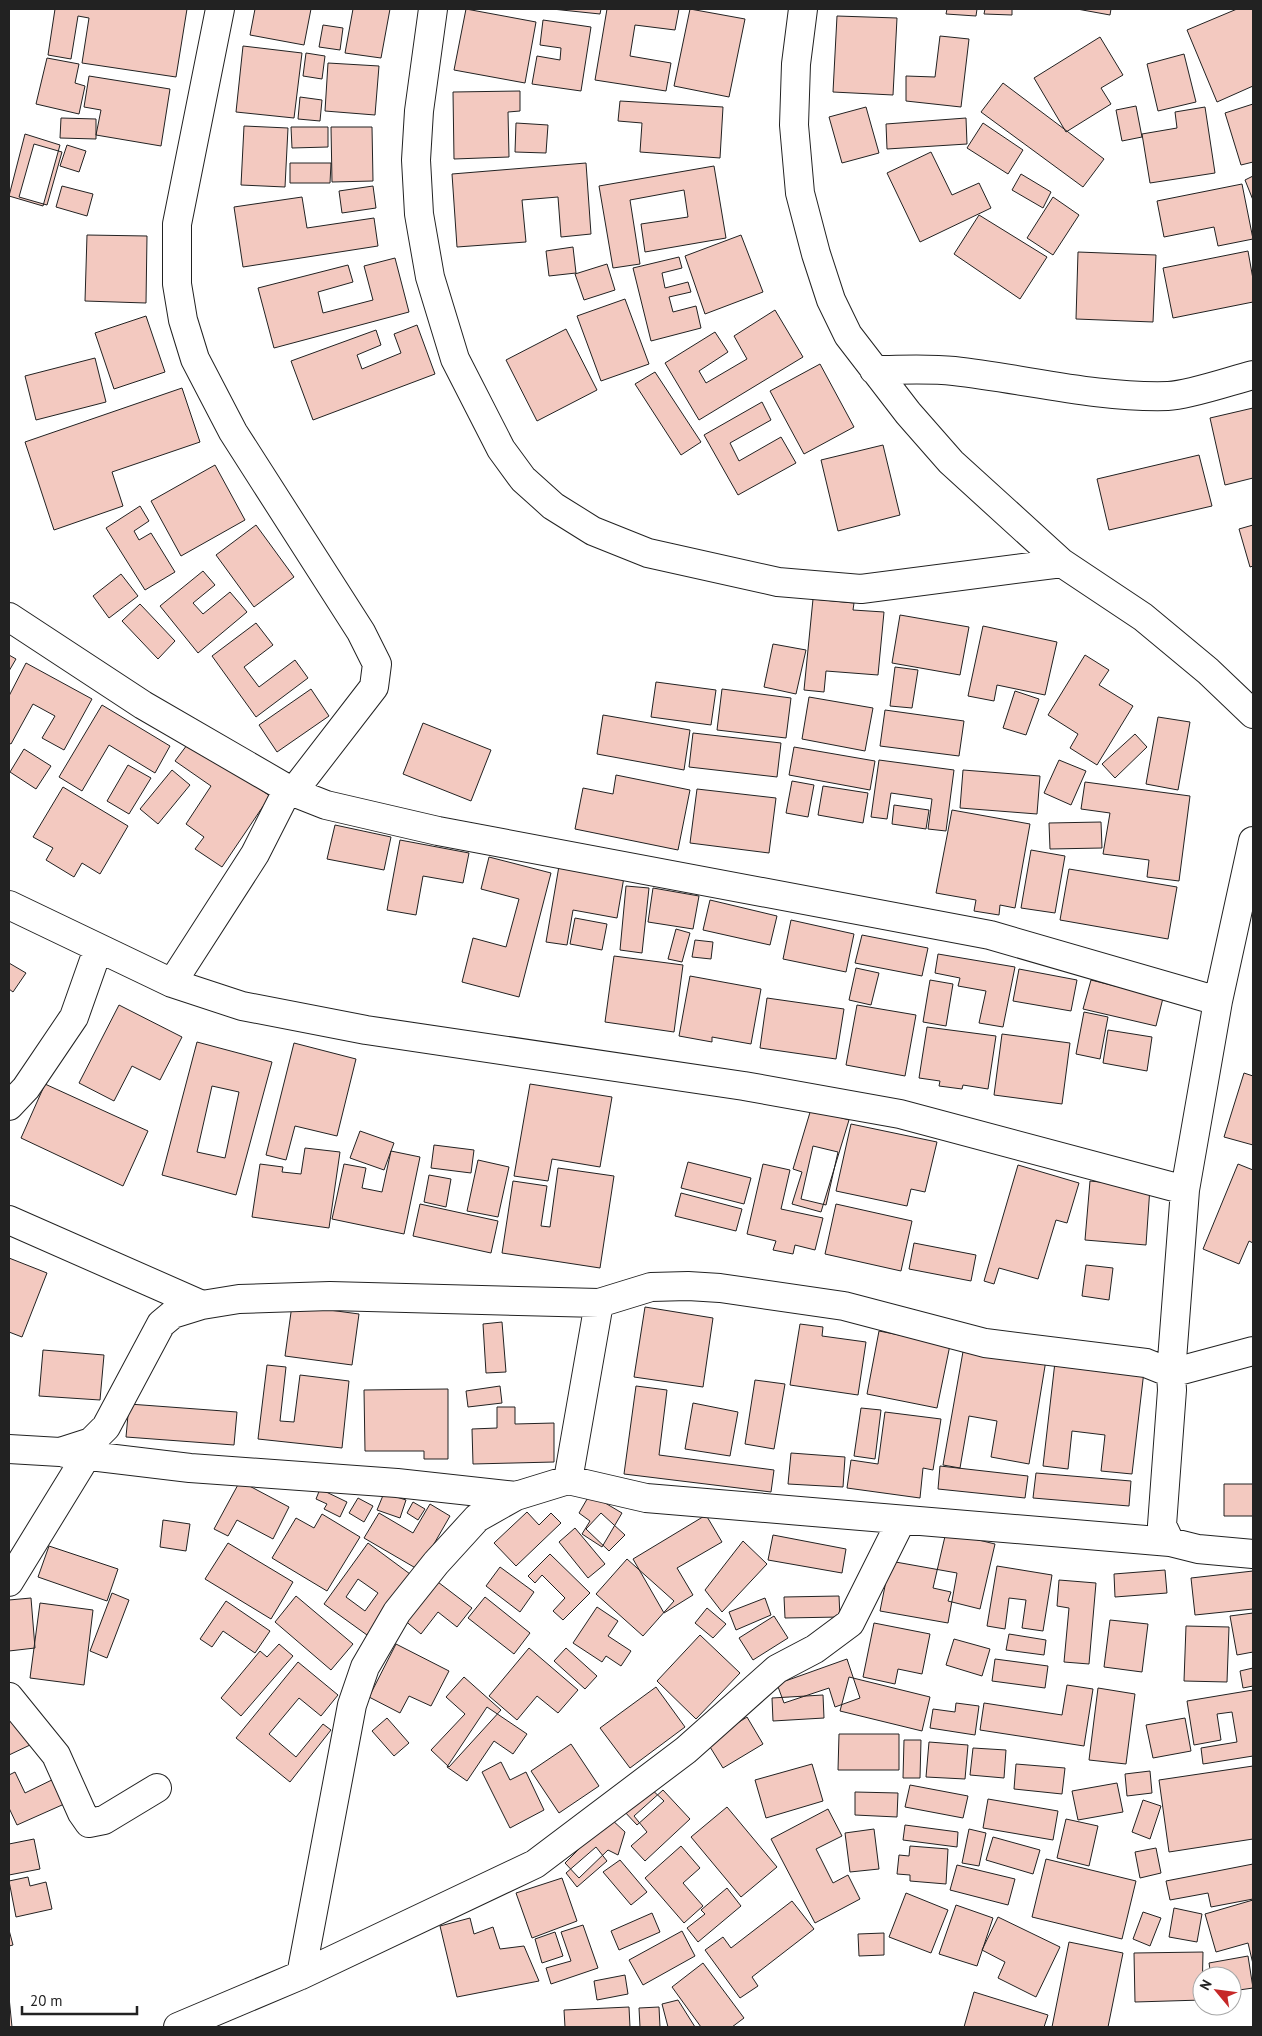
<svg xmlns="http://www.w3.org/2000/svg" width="1262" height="2036" font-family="'PT Sans',sans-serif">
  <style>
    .building { fill: #f3c9c0; stroke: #222; fill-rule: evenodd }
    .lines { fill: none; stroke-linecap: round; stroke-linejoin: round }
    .minor-casing { stroke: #222; stroke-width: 30 }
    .minor { stroke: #fff; stroke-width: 28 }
  </style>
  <rect width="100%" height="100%" fill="#fff"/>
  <path class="building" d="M55 9H187L176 77 82 63 89 18 78 16 71 59 48 55Z
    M255 9H311L304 45 250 35Z
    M353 9H390L381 58 345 53Z
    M466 9 536 22 525 83 454 70Z
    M552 9H601L600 14Z
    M607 9H679L675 30 635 25 630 56 671 63 666 91 595 80Z
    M690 9 745 19 729 97 674 86Z
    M947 9H977L976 16 946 14Z
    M985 9H1012V15L984 14Z
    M1077 9H1111L1110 15Z
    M1237 9H1253V86L1217 102 1187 30Z
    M837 16 897 18 893 95 833 92Z
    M543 20 591 27 581 91 532 84 537 56 560 60 561 48 540 45Z
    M323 25 343 28 340 50 319 47Z
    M940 36 969 39 961 107 906 101V76L935 77Z
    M1100 37 1123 75 1101 88 1111 104 1066 132 1034 78Z
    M243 46 302 53 294 118 236 112Z
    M306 53 325 56 322 79 303 76Z
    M1184 54 1196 102 1158 111 1147 64Z
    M47 58 79 64 75 83 85 86 79 114 36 104Z
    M328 63 379 66 375 115 325 111Z
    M89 76 170 89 161 146 96 135 101 110 84 107Z
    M1003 83 1104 159 1083 187 981 112Z
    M520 91V111L508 112 509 157 454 159 453 92Z
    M300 97 322 100 320 121 298 119Z
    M620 101 723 107 720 158 640 152 642 123 618 121Z
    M1253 104V162L1241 165 1225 113Z
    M1136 106 1142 137 1122 141 1116 110Z
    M866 107 879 153 842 163 829 117Z
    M1205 107 1215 173 1150 183 1142 134 1177 128 1175 112Z
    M61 118 96 119V139L60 138Z
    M966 118 967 144 887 149 886 124Z
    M516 123 548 125 546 153 515 152Z
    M983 123 1023 150 1008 174 967 148Z
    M244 126 288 128 285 187 241 185Z
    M291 127H328V147L292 148Z
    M331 127H372L373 181 332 182Z
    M25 134 60 145 43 206 9 196Z
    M34 144 62 152 47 205 19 197Z
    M67 145 86 151 79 172 60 166Z
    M931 152 952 195 979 183 991 208 920 242 887 173Z
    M290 163H331L330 183H290Z
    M586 163 591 234 561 237 558 197 522 200 526 242 457 247 452 174Z
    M714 166 726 238 645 252 641 224 688 217 684 190 630 200 640 264 613 268 599 186Z
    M1021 174 1051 192 1043 208 1012 190Z
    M1253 176V200L1245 180Z
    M1242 184 1253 239 1218 246 1214 227 1164 237 1157 201Z
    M62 186 93 194 87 216 56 207Z
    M373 186 376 208 342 213 339 191Z
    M302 197 307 228 374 218 378 246 243 267 234 207Z
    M1053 197 1079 215 1053 255 1027 238Z
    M979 215 1047 257 1020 299 954 254Z
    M87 235 147 236 146 303 85 301Z
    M741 235 763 292 705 314 685 256Z
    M573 247 576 273 549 276 546 251Z
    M1248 251 1253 279V302L1173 318 1163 268Z
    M1078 252 1156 255 1153 322 1076 319Z
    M679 257 682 268 662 273 665 288 688 282 691 292 669 297 673 312 696 306 701 328 651 341 633 268Z
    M395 258 409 312 274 348 258 288 348 265 353 282 318 292 323 313 373 300 364 266Z
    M607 264 615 290 584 300 575 274Z
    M625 299 649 364 601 381 577 316Z
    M775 310 803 357 699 420 665 363 715 332 728 352 699 371 706 383 747 359 734 336Z
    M146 316 165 372 114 389 95 333Z
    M417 325 435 374 313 420 291 361 376 330 381 345 357 355 362 369 401 353 394 334Z
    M566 329 597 390 537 421 506 360Z
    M95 358 106 402 36 420 25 376Z
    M820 364 854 427 804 454 770 391Z
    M655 372 701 442 681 455 635 384Z
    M182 388 200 442 112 472 123 506 54 530 25 442Z
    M762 402 771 420 730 443 739 461 781 437 796 463 738 495 704 435Z
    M1253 408V478L1225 485 1210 418Z
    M883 445 900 515 838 531 821 460Z
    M1199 455 1212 506 1109 530 1097 479Z
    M215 465 245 520 181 556 151 501Z
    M140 506 149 521 134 531 139 540 151 533 175 572 145 590 106 528Z
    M256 525 294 577 254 607 216 555Z
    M1253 525V566L1250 567 1239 529Z
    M203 571 215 585 193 603 203 614 230 592 247 612 198 653 160 606Z
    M121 574 138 596 109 618 93 596Z
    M813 599 854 603 853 610 884 612 878 675 826 671 824 692 804 690Z
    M140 604 175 641 158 659 122 621Z
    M900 615 969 627 960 675 892 663Z
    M256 623 273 645 244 667 259 687 295 660 308 678 256 717 212 656Z
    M983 626 1057 642 1045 695 997 685 994 701 968 696Z
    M773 644 806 650 796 694 764 687Z
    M9 655 16 659 9 671Z
    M1085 655 1109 670 1099 685 1133 706 1097 765 1070 748 1078 734 1048 715Z
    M26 663 92 699 64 750 42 738 55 716 33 704 11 744 9 743V696Z
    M895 667 918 670 912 708 890 706Z
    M656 682 716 690 711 725 651 717Z
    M311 689 329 716 277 752 259 725Z
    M722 689 791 698 786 738 717 730Z
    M1015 691 1039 699 1026 735 1003 728Z
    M809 697 873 708 865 751 802 739Z
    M102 705 170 746 155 773 109 745 82 791 59 777Z
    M885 710 964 721 959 756 880 746Z
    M603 715 690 730 684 770 597 754Z
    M1158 717 1190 722 1178 790 1146 784Z
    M423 723 491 750 471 801 403 774Z
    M693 733 781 743 777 777 689 767Z
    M1135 734 1147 747 1115 778 1102 764Z
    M190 741 270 796 222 867 195 849 204 837 186 824 211 786 175 761Z
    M794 747 875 761 870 790 789 775Z
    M24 749 51 766 36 789 10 772Z
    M879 760 954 770 946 831 928 829 932 799 891 793 887 819 871 817Z
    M1059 760 1086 771 1071 805 1044 793Z
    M128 765 151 778 129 814 107 801Z
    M172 770 190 785 158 824 140 809Z
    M963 770 1040 776 1037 814 960 808Z
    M616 775 690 790 678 850 575 829 583 788 613 794Z
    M792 781 814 785 808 817 786 813Z
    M1085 782 1190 796 1179 881 1147 877 1149 860 1103 854 1110 813 1081 809Z
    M823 786 868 793 863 823 818 815Z
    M63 787 128 826 100 874 82 863 74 877 46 860 53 848 33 837Z
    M697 789 776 798 769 853 690 843Z
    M894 805 929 810 926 829 892 824Z
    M952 810 1030 824 1015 908 1000 905 999 915 974 911 976 900 936 893Z
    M1101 822 1102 848 1050 849 1049 823Z
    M335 825 391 837 384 870 327 859Z
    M400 840 469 853 463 883 423 876 416 915 387 910Z
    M1031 850 1065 856 1055 913 1021 908Z
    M489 857 551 873 519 997 462 982 473 938 506 947 519 899 481 889Z
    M559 866 624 877 617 918 573 910 567 945 546 942Z
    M1069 869 1177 887 1168 939 1060 920Z
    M626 886 649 888 642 953 620 950Z
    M653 888 699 896 693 929 648 922Z
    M710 900 777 916 770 945 703 930Z
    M575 918 607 924 602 950 570 944Z
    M791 920 854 934 846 972 783 959Z
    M676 929 690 933 682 962 668 959Z
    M862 935 928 948 922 976 855 963Z
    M695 940 713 942 711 959 692 957Z
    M938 954 1015 967 1003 1027 979 1023 986 991 958 986 960 978 935 973Z
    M614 956 683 965 674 1032 605 1022Z
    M9 963 26 973 13 992 9 989Z
    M856 968 879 973 871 1005 849 1000Z
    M1019 969 1077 980 1071 1011 1013 1001Z
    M690 976 761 989 751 1044 712 1037V1042L679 1036Z
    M930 980 953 984 946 1026 923 1022Z
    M1091 980 1163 998 1156 1026 1083 1009Z
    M767 998 844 1009 836 1059 760 1048Z
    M119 1005 182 1037 160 1080 132 1066 114 1101 79 1083Z
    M857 1005 916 1015 905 1076 846 1065Z
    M1084 1012 1108 1017 1100 1059 1076 1054Z
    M927 1027 996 1036 988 1089 963 1085 962 1089 939 1086 940 1081 919 1078Z
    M1108 1030 1152 1037 1147 1071 1103 1063Z
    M1002 1034 1070 1043 1062 1104 994 1095Z
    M197 1042 272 1062 236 1195 162 1175ZM212 1086 239 1092 225 1158 197 1152Z
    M294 1043 356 1059 337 1136 295 1126 286 1160 266 1155Z
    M1244 1073 1253 1076V1145L1224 1137Z
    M45 1084 148 1131 123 1186 21 1138Z
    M530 1084 612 1097 600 1167 552 1159 548 1181 514 1176Z
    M811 1109 849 1120 821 1212 792 1204 802 1172 793 1169Z
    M851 1124 937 1142 925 1192 911 1189 907 1206 836 1191Z
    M360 1131 394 1143 384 1170 350 1158Z
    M434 1145 474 1150 471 1173 431 1168Z
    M813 1146 838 1152 826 1205 801 1199Z
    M305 1148 340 1152 329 1228 252 1217 260 1164 283 1167 282 1172 301 1174Z
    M391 1151 420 1157 404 1234 332 1219 344 1164 366 1168 362 1188 382 1192Z
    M478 1160 509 1167 498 1217 467 1211Z
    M688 1162 751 1178 744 1204 681 1188Z
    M763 1164 790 1170 781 1209 823 1218 815 1250 795 1245 793 1254 773 1250 776 1241 747 1234Z
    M1238 1164 1253 1170V1243L1249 1241 1239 1264 1203 1249Z
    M1018 1165 1079 1183 1067 1223 1056 1220 1038 1279 999 1268 994 1284 984 1281Z
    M558 1168 614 1176 600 1268 502 1253 513 1181 547 1186 541 1226 550 1227Z
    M429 1175 451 1179 446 1207 424 1202Z
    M1090 1181 1150 1187 1146 1245 1085 1240Z
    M681 1193 742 1209 736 1231 675 1216Z
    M420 1204 498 1221 491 1253 413 1236Z
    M836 1204 912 1221 901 1271 825 1254Z
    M914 1243 976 1255 971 1281 909 1269Z
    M9 1258 47 1273 22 1337 9 1332Z
    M1086 1265 1113 1268 1109 1300 1082 1296Z
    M292 1305 359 1314 352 1365 285 1356Z
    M645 1307 713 1318 703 1387 634 1377Z
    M502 1322 506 1372 486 1373 483 1324Z
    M800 1324 823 1327 822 1336 866 1342 858 1395 790 1385Z
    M879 1331 950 1345 937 1408 867 1394Z
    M964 1346 1046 1360 1029 1464 991 1457 997 1421 969 1416 960 1468 943 1465Z
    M43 1350 104 1355 100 1400 39 1396Z
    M1055 1362 1144 1371 1132 1474 1101 1471 1105 1435 1072 1431 1068 1469 1043 1466Z
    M267 1365 286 1367 280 1421 294 1422 300 1375 349 1381 342 1448 258 1439Z
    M755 1380 785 1384 774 1449 745 1444Z
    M500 1386 502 1403 468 1407 466 1391Z
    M636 1386 667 1390 659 1455 774 1470 771 1492 624 1474Z
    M448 1389V1459H424V1451H365L364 1390Z
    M693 1403 738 1412 730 1456 685 1449Z
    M129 1404 237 1412 234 1445 126 1437Z
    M497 1407H515V1424L554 1423V1462L473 1464 472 1429 497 1428Z
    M861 1408 881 1410 875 1459 854 1456Z
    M885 1412 941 1419 933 1470 923 1468 920 1498 847 1488 851 1460 878 1464Z
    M791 1453 845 1457 843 1487 788 1484Z
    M940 1466 1028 1476 1025 1498 938 1489Z
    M1036 1473 1131 1481 1129 1506 1033 1498Z
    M240 1481 289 1507 273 1539 237 1520 228 1536 214 1529Z
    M1224 1484H1253V1516H1224Z
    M320 1489 347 1502 340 1517 324 1509 327 1504 316 1499Z
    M384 1493 406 1500 400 1518 377 1510Z
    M590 1494 622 1513 602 1547 582 1534 590 1521 579 1513Z
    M358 1498 373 1506 364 1522 349 1513Z
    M413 1502 425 1509 418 1520 407 1513Z
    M430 1504 450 1516 419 1570 364 1538 379 1513 413 1533Z
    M527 1512 539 1525 551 1513 561 1523 516 1566 494 1543Z
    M601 1513 625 1535 609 1551 586 1529Z
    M322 1514 360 1537 327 1591 272 1558 296 1518 314 1528Z
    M706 1515 722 1542 677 1568 693 1595 664 1613 633 1559Z
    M163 1520 190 1524 186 1551 160 1547Z
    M575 1528 605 1564 588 1578 559 1542Z
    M946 1532 995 1544 980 1609 948 1601 951 1592 933 1588Z
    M773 1535 846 1549 842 1573 768 1560Z
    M743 1541 767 1564 722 1612 705 1590Z
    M228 1543 293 1582 271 1619 205 1579Z
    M368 1543 410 1574 367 1635 324 1604ZM358 1579 378 1593 365 1611 346 1597Z
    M49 1546 118 1569 107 1601 38 1577Z
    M550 1554 590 1593 563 1620 553 1611 565 1598 542 1575 535 1583 528 1576Z
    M627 1559 674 1601 643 1636 596 1594Z
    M890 1561 957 1573 948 1623 880 1611Z
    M997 1566 1052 1575 1043 1631 1022 1628 1026 1600 1009 1598 1005 1629 987 1626Z
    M500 1567 534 1592 520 1612 486 1586Z
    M1165 1570 1167 1593 1115 1597 1114 1574Z
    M1253 1571V1609L1195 1615 1191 1578Z
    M434 1579 472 1608 457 1627 438 1612 421 1634 403 1619Z
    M1059 1580 1096 1583 1089 1664 1064 1662 1069 1608 1057 1606Z
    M112 1593 129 1600 107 1658 90 1651Z
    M296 1596 353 1644 331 1670 275 1622Z
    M839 1596 840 1617 785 1618 784 1597Z
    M485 1597 530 1633 514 1654 468 1618Z
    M31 1598 35 1648 9 1651V1600Z
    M765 1598 771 1615 736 1630 729 1612Z
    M226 1601 270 1631 255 1653 223 1631 212 1647 200 1639Z
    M40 1603 93 1610 84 1685 30 1678Z
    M597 1607 618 1621 608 1636 631 1651 621 1666 606 1656 602 1662 573 1643Z
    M707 1608 726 1624 713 1638 695 1623Z
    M1253 1613V1652L1237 1655 1230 1616Z
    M774 1616 788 1638 753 1660 739 1638Z
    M1110 1620 1148 1624 1142 1672 1104 1667Z
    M874 1623 930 1634 922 1674 898 1669 895 1684 863 1677Z
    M1186 1626 1229 1627 1227 1682 1184 1681Z
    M1009 1634 1046 1640 1044 1655 1006 1650Z
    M700 1635 740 1673 696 1719 657 1681Z
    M954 1639 990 1649 982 1676 946 1665Z
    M279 1644 293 1656 241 1716 221 1698 260 1651 267 1657Z
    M396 1644 449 1671 431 1706 409 1696 400 1713 369 1697Z
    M529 1648 578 1690 558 1713 537 1696 517 1720 489 1696Z
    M566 1648 597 1676 585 1689 554 1661Z
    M847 1659 860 1698 835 1707 829 1688 784 1703 777 1684Z
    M995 1659 1048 1666 1045 1688 992 1681Z
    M298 1662 338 1695 321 1716 299 1698 269 1734 296 1757 323 1724 331 1730 290 1782 236 1738Z
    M1253 1668V1686L1243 1688 1240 1671Z
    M464 1677 501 1710 449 1767 431 1750 465 1714 446 1697Z
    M849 1677 930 1697 922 1731 840 1711Z
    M1067 1685 1093 1689 1084 1746 980 1730 984 1703 1062 1715Z
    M656 1687 685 1727 630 1768 600 1728Z
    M1098 1688 1135 1694 1126 1764 1089 1760Z
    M1253 1690V1756L1203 1764 1201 1748 1237 1742 1232 1712 1217 1714 1221 1740 1194 1745 1187 1701Z
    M823 1695 824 1718 773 1721 772 1698Z
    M956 1703 979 1706 975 1735 930 1728 933 1709 955 1712Z
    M487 1707 527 1734 513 1754 494 1741 467 1781 447 1767Z
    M747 1717 763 1744 723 1768 707 1742Z
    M18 1718 30 1745 9 1755V1722Z
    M387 1718 409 1743 394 1756 372 1731Z
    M1185 1718 1191 1751 1153 1758 1146 1725Z
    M839 1734H899V1770H838Z
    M904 1740H921L920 1778H903Z
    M929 1742 968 1745 965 1779 926 1777Z
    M571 1744 599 1786 559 1813 531 1771Z
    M973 1748 1006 1750 1004 1778 970 1775Z
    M501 1762 510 1780 526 1772 544 1810 510 1828 482 1772Z
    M812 1764 823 1801 766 1818 755 1780Z
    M1016 1764 1065 1768 1062 1794 1014 1789Z
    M1253 1766V1839L1169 1852 1159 1780Z
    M1150 1771 1152 1793 1127 1796 1125 1774Z
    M15 1772 25 1793 60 1776 71 1801 17 1825 9 1808V1775Z
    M1117 1783 1123 1812 1078 1820 1072 1791Z
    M910 1785 968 1796 963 1818 905 1807Z
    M648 1786 664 1801 637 1825 623 1810Z
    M663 1790 690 1819 645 1861 631 1846 647 1832 634 1816Z
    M855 1792 898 1793 897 1817 855 1815Z
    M988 1799 1058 1811 1053 1840 983 1828Z
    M1143 1800 1161 1806 1150 1839 1132 1832Z
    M727 1807 777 1867 741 1897 691 1837Z
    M828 1809 842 1836 816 1849 833 1883 848 1875 860 1899 815 1923 771 1839Z
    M610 1818 625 1832 618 1855 608 1850 579 1878 565 1863Z
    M1066 1819 1098 1826 1089 1866 1057 1858Z
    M905 1825 958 1832 957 1847 903 1840Z
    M874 1829 879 1869 850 1872 845 1833Z
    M969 1829 986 1833 979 1866 962 1863Z
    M993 1837 1040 1850 1033 1874 986 1860Z
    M34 1839 40 1869 9 1875V1844Z
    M681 1846 700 1868 683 1883 703 1906 684 1923 645 1878Z
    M910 1846 948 1849 946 1884 910 1881V1875L897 1874 899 1855 909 1856Z
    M596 1847 607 1861 577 1887 566 1873Z
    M1156 1848 1161 1873 1140 1878 1135 1852Z
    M1046 1859 1136 1881 1122 1939 1032 1917Z
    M620 1860 647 1892 631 1905 603 1872Z
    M1253 1864V1899L1211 1907 1208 1893 1170 1900 1166 1881Z
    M957 1865 1015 1879 1008 1905 950 1890Z
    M28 1877 30 1886 46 1882 52 1909 16 1917 9 1881Z
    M562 1878 577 1921 532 1938 516 1893Z
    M727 1888 741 1906 698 1942 687 1928 705 1914 701 1910Z
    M906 1893 948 1910 931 1953 889 1937Z
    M1253 1900V1964L1248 1943 1216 1952 1205 1914Z
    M792 1901 814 1929 752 1977 758 1986 740 1998 705 1950 723 1937 731 1948Z
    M956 1905 993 1918 977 1966 939 1954Z
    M1174 1908 1202 1914 1197 1942 1169 1937Z
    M1143 1912 1161 1918 1150 1946 1133 1939Z
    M652 1913 660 1932 619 1950 611 1931Z
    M998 1917 1060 1947 1036 1997 998 1978 1005 1962 982 1950Z
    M470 1918 474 1934 493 1927 500 1949 524 1946 539 1981 457 1997 440 1926Z
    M583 1925 598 1968 551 1984 546 1968 571 1961 561 1932Z
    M9 1930 13 1945 9 1946Z
    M682 1931 695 1956 643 1985 629 1960Z
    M555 1932 563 1956 542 1963 535 1939Z
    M884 1933V1955L859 1956 858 1934Z
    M1069 1942 1123 1953 1108 2027H1052Z
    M1203 1952 1202 2000 1135 2002 1134 1953Z
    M1248 1956 1253 1988 1232 1991V1976H1211L1209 1963Z
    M703 1963 744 2018 732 2027H701L672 1987Z
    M625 1975 628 1994 597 2000 594 1981Z
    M974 1992 1048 2015 1044 2027H964Z
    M9 1997 12 2027H9Z
    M678 2000 695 2027H668L662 2004Z
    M629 2007 630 2027H565L564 2010Z
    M659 2007 660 2027H640L639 2008Z"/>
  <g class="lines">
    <defs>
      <path id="minor" d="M220 9 177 224V284L183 320 195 359 233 432 361 632 377 664 374 687 293 792
        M433 9 419 111 416 160 419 214 430 277 455 359 501 449 523 479 553 506 593 531 648 553 778 582 861 589 1062 563
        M803 9 796 64 794 125 800 193 816 254 831 300 848 335 908 413 951 462 1062 563 1143 617 1208 671 1253 714
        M874 370C900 370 928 368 954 371 1026 379 1095 398 1168 396 1190 395 1230 381 1253 375
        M9 617 143 705 293 792 326 805 438 831 990 935 1218 1001
        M1253 841 1218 1001 1185 1190 1171 1373 1253 1351
        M9 905 172 983 242 1006 366 1030 744 1086 900 1114 1185 1190
        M172 983 255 854 288 789
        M9 1106 26 1088 74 1017 98 949
        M9 1220 202 1305
        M9 1449 60 1452 91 1442 106 1427 161 1324 173 1314 202 1305 239 1299 330 1296 599 1303 651 1287 688 1286 720 1288 844 1306 985 1343 1146 1363 1171 1373 1172 1390 1162 1525 1170 1542 1198 1549 1253 1554
        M65 1453 190 1468 397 1483 516 1496
        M568 1480 599 1303
        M9 1582 87 1455
        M9 1697 56 1755 82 1813 89 1823 104 1820 157 1788
        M301 1975 352 1705 365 1667 397 1612 436 1563 477 1518 516 1496 568 1480 646 1498 1170 1542
        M178 2027 301 1975 535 1864 686 1750 777 1669 815 1649 850 1623 901 1521"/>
    </defs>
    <use href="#minor" class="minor-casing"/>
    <use href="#minor" class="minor"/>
  </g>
  <rect width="1262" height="2036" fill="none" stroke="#222222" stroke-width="20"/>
  <g transform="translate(1217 1991) rotate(299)"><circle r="24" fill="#ffffff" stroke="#a7a7a7"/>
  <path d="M0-4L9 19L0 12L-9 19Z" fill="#c62828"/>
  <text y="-8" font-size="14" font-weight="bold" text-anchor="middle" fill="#222222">N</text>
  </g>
  <path d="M22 2006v8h115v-8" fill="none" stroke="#222222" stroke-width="2.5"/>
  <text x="30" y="2006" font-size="15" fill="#222222" stroke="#ffffff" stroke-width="4" paint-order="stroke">20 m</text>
</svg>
